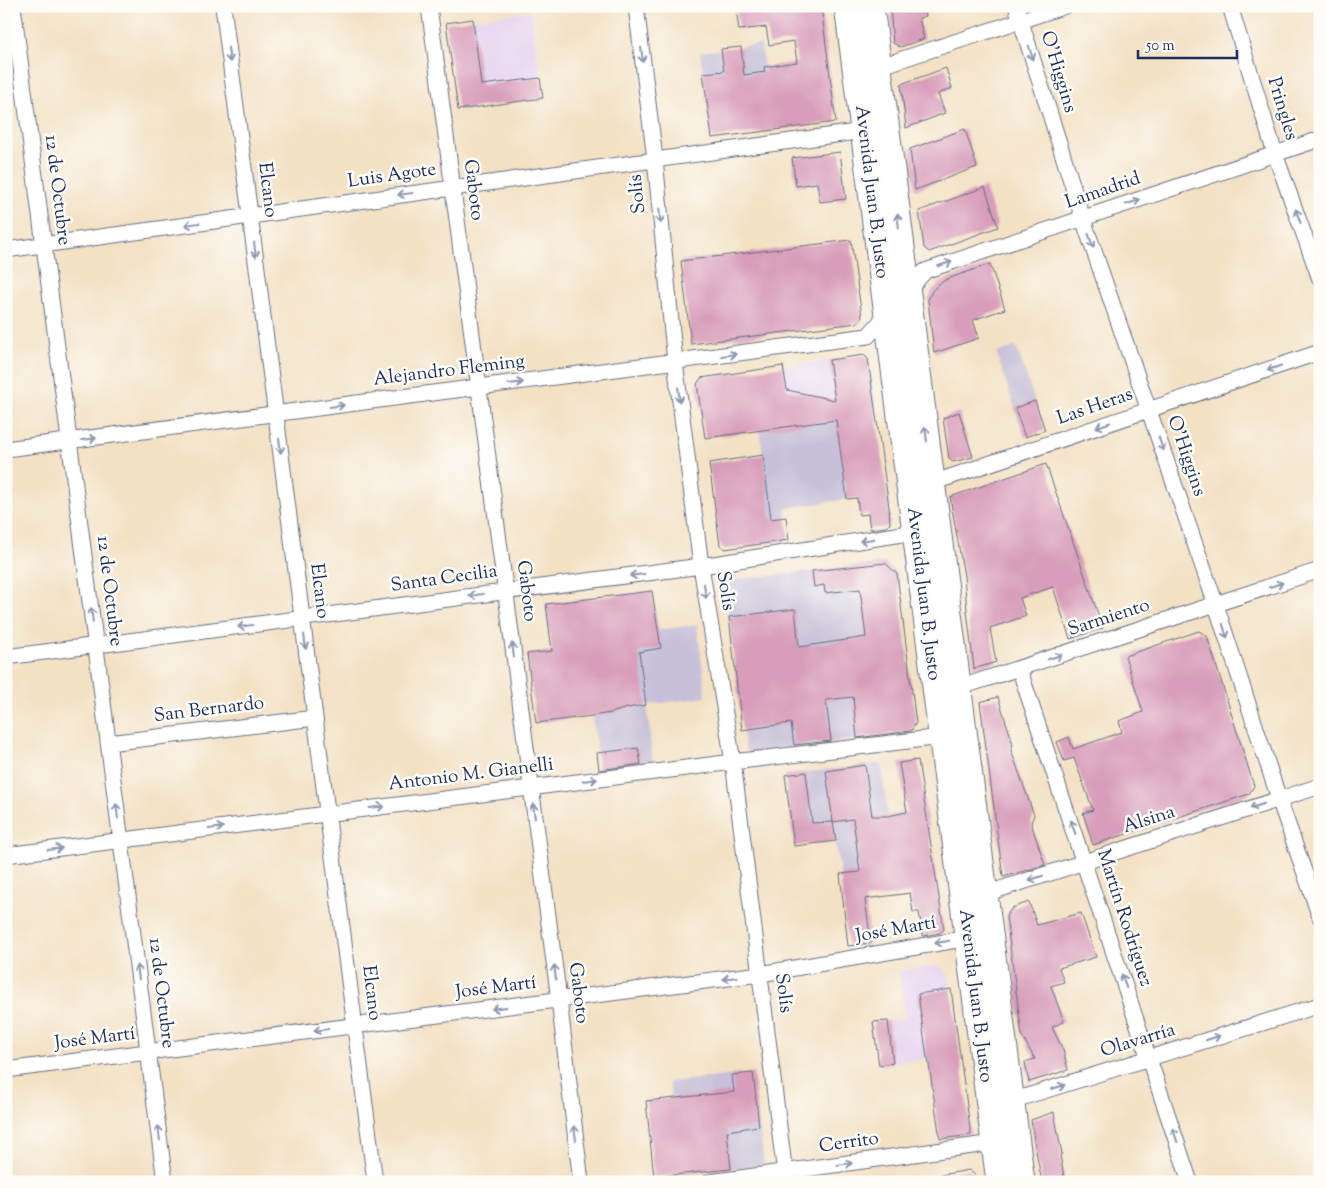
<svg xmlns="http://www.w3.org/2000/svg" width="1326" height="1188" font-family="'Sorts Mill Goudy',serif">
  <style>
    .built { fill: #e6d3f0 }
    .industrial { fill: #c8c0d8 }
    .building { fill: #d89dba }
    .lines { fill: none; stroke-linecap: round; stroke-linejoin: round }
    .minor-casing { stroke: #676d82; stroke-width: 17 }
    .primary-casing { stroke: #676d82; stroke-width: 27 }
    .minor { stroke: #fff; stroke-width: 15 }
    .primary { stroke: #fff; stroke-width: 25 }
    .oneway { stroke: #8d97ae }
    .labels { text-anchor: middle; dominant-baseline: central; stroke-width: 5; stroke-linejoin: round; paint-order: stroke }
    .street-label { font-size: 19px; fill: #1b2f5e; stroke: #fdfcf7 }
  </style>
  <rect width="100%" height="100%" fill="#fdfcf7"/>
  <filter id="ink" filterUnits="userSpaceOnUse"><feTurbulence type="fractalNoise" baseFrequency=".02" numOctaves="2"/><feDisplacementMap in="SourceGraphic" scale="10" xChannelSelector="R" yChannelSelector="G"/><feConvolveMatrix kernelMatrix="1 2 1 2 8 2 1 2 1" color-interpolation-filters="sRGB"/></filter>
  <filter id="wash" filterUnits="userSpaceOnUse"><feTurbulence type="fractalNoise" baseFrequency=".0096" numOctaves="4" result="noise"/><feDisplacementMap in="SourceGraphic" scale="20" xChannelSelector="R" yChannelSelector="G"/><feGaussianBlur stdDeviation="1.12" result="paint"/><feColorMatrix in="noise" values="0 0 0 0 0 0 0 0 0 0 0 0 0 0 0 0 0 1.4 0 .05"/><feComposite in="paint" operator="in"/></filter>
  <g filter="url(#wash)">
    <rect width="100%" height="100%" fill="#f3e1c4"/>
    <path class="built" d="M531 11 543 98 458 110 446 23Z
      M829 360 835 396 873 391 876 414 705 438 697 384 701 378Z
      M939 966 949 975 960 1054 879 1065 873 1022 905 1018 899 971Z"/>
    <path class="industrial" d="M761 44 772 131 712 138 700 52Z
      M1016 346 1045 430 1025 437 996 353Z
      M836 420 847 499 785 508 786 517 720 545 709 463 763 455 760 430Z
      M857 566 866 637 905 633 910 670 880 674 888 735 750 753 745 749 725 588 730 580Z
      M652 591 657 630 697 625 706 697 647 705 653 765 600 771 592 716 536 723 527 654 552 651 546 604Z
      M881 763 890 837 856 841 860 872 840 874 835 841 794 846 785 775Z
      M753 1073 764 1165 654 1177 646 1101 671 1098 669 1082Z"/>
    <g id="blocks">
      <path class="building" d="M755 6H821L836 122 712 138 703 73 724 71 721 49 741 47 744 75 765 72 764 67 797 62 794 41 769 45 766 27 739 30 736 9Z
        M890 6H923L926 16 919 18 924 39 900 47 893 43Z
        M473 19 481 85 540 78 543 98 458 110 446 23Z
        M946 68 952 88 938 94 945 113 906 128 901 84Z
        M965 129 977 167 915 190 910 149Z
        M840 152 846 199 820 202 817 183 796 186 792 158Z
        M985 187 998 227 929 252 924 248 919 211Z
        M851 240 862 317 857 323 691 344 681 261Z
        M990 264 1005 309 973 320 979 338 934 353 928 300 932 291 939 284 947 279Z
        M864 355 868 359 889 507 890 524 886 527 870 529 868 514 859 515 857 498 847 499 836 420 705 438 697 384 701 378 783 366 787 390 835 400 829 360Z
        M1035 401 1045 430 1025 437 1015 408Z
        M959 412 973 457 953 462 949 459 943 418Z
        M763 455 771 519 786 517 789 540 725 549 720 545 709 463Z
        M1046 464 1103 628 1070 639 1053 587 1020 598 1026 616 990 628 996 662 974 669 967 611 964 576 950 497Z
        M885 563 897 574 916 723 911 731 857 738 853 697 826 700 831 741 794 745 791 723 742 730 729 617 795 609 799 647 866 637 860 589 825 593 824 585 814 587 812 571Z
        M652 591 661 648 639 652 646 705 627 708 611 713 592 716 536 723 527 654 552 651 546 604Z
        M1199 631 1207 636 1254 786 1249 794 1093 845 1083 813 1093 810 1074 758 1064 761 1057 742 1069 737 1073 749 1122 732 1119 721 1143 712 1125 656Z
        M998 697 1013 744 1011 750 1034 815 1031 823 1045 865 1003 877 980 702Z
        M638 748 641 764 599 770 597 753Z
        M918 760 944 930 940 933 923 936 919 912H913L910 893 865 899 871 943 848 946 840 874 860 872 856 841 853 819 833 822 826 771 865 765 872 816H888L907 812 899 763Z
        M806 772 812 823 833 822 836 841 794 846 785 775Z
        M1029 902 1037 925 1081 913 1096 957 1059 968 1064 982 1051 986 1064 1022 1052 1027 1063 1050 1068 1070 1029 1082 1025 1062 1035 1059 1022 1036 1006 916 1012 908Z
        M951 989 971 1135 940 1139 928 1058H927L918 994Z
        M888 1021 893 1063 879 1065 873 1022Z
        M753 1073 759 1126 727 1131 731 1169 654 1177 646 1101 734 1092 732 1075Z
        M1054 1112 1062 1154 1060 1155 1065 1182H1042L1035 1146 1031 1120Z
        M969 1170 983 1182H936L935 1176Z"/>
    </g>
  </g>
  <g filter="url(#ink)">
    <use href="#blocks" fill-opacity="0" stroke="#676d82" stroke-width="1"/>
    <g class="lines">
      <defs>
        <path id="minor" d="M13 6 165 1182
          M223 6 375 1182
          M429 6 559 1000 581 1182
          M636 6 655 159 675 362 701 566 733 762 786 1182
          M1016 6 1083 219 1216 605 1279 799 1320 917
          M1230 6 1275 154 1320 279
          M877 74 878 67 1065 6
          M6 250 842 134 863 131 865 124
          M906 293 925 271 1320 139
          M6 449 868 336 889 312
          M930 489 932 483 1320 352
          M6 657 701 566 915 532 917 525
          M1019 668 1190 1182
          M956 695 958 688 1320 570
          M108 743 315 718
          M6 855 733 762 941 737 944 729
          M979 896 1320 786
          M6 1070 760 974 974 937
          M1008 1108 1011 1101 1320 1005
          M710 1182 994 1143 997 1137"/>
        <path id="primary" d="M847 6 999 1182
          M871 6 1022 1182"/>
      </defs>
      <use href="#minor" class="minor-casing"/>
      <use href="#primary" class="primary-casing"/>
      <use href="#minor" class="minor"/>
      <use href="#primary" class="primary"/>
    </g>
    <defs><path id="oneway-shaft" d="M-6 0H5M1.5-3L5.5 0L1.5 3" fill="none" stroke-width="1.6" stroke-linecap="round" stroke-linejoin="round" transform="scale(1.25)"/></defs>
    <g class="oneway">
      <use href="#oneway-shaft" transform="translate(1031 53) rotate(73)"/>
      <use href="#oneway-shaft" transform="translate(229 55) rotate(82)"/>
      <use href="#oneway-shaft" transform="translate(642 55) rotate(83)"/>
      <use href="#oneway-shaft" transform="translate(405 194) rotate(172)"/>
      <use href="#oneway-shaft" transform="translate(1133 202) rotate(-19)"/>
      <use href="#oneway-shaft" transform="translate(660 216) rotate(84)"/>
      <use href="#oneway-shaft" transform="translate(1298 216) rotate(-110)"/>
      <use href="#oneway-shaft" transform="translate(898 221) rotate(-97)"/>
      <use href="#oneway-shaft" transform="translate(192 224) rotate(172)"/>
      <use href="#oneway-shaft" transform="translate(1091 241) rotate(71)"/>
      <use href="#oneway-shaft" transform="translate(255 250) rotate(83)"/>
      <use href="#oneway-shaft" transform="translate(945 264) rotate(-18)"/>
      <use href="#oneway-shaft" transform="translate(729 355) rotate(-8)"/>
      <use href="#oneway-shaft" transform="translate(1274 368) rotate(161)"/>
      <use href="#oneway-shaft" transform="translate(516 383) rotate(-7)"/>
      <use href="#oneway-shaft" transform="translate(679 395) rotate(83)"/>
      <use href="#oneway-shaft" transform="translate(337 406) rotate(-7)"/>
      <use href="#oneway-shaft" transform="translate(1103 425) rotate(161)"/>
      <use href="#oneway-shaft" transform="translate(926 434) rotate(-97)"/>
      <use href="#oneway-shaft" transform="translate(89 439) rotate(-7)"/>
      <use href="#oneway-shaft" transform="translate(1161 444) rotate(71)"/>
      <use href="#oneway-shaft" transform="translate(280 446) rotate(83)"/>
      <use href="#oneway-shaft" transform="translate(867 540) rotate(171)"/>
      <use href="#oneway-shaft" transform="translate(637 575) rotate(173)"/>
      <use href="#oneway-shaft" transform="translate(1276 585) rotate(-18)"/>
      <use href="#oneway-shaft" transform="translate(705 591) rotate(81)"/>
      <use href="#oneway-shaft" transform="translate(476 595) rotate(172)"/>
      <use href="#oneway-shaft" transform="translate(92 615) rotate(-97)"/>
      <use href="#oneway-shaft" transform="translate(245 626) rotate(172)"/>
      <use href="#oneway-shaft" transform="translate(1225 631) rotate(72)"/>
      <use href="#oneway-shaft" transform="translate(305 642) rotate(83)"/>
      <use href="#oneway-shaft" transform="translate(513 650) rotate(-97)"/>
      <use href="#oneway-shaft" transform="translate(1055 657) rotate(-18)"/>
      <use href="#oneway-shaft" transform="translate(590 780) rotate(-7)"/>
      <use href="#oneway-shaft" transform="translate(1257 806) rotate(162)"/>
      <use href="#oneway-shaft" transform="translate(377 807) rotate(-7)"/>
      <use href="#oneway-shaft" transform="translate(117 811) rotate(-97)"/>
      <use href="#oneway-shaft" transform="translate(534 811) rotate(-97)"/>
      <use href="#oneway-shaft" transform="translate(1073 827) rotate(-109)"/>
      <use href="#oneway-shaft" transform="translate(216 828) rotate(-7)"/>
      <use href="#oneway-shaft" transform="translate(55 849) rotate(-7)"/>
      <use href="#oneway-shaft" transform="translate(1036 878) rotate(162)"/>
      <use href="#oneway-shaft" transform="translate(942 942) rotate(170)"/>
      <use href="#oneway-shaft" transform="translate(138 972) rotate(-97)"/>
      <use href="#oneway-shaft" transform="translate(555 972) rotate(-97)"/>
      <use href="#oneway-shaft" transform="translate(730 978) rotate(173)"/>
      <use href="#oneway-shaft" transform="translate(1124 981) rotate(-108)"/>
      <use href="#oneway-shaft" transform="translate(499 1008) rotate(173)"/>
      <use href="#oneway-shaft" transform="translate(321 1030) rotate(173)"/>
      <use href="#oneway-shaft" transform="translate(1213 1038) rotate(-18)"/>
      <use href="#oneway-shaft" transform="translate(1058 1087) rotate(-17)"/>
      <use href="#oneway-shaft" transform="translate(159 1133) rotate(-97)"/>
      <use href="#oneway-shaft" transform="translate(575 1133) rotate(-97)"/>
      <use href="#oneway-shaft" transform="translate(1175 1135) rotate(-108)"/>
      <use href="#oneway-shaft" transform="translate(845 1164) rotate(-8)"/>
    </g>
  </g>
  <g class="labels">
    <g class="street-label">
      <text transform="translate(1058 72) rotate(73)">O'Higgins</text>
      <text transform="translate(1282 109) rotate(73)">Pringles</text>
      <text transform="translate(392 176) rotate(-8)">Luis Agote</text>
      <text transform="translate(57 190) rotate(83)">12 de Octubre</text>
      <text transform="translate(267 190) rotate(83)">Elcano</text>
      <text transform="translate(473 190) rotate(83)">Gaboto</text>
      <text transform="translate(1103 191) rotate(-19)">Lamadrid</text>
      <text transform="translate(871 192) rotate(83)">Avenida Juan B. Justo</text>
      <text transform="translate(638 194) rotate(-96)">Solís</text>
      <text transform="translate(449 371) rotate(-7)">Alejandro Fleming</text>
      <text transform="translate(1095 407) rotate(-19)">Las Heras</text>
      <text transform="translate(1186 456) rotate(71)">O'Higgins</text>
      <text transform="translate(444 579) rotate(-8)">Santa Cecilia</text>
      <text transform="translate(109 591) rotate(83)">12 de Octubre</text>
      <text transform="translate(319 591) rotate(83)">Elcano</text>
      <text transform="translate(526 591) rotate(83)">Gaboto</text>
      <text transform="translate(725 591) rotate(81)">Solís</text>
      <text transform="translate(923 594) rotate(83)">Avenida Juan B. Justo</text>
      <text transform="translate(1109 618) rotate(-18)">Sarmiento</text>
      <text transform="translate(209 710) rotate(-7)">San Bernardo</text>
      <text transform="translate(471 775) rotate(-7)">Antonio M. Gianelli</text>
      <text transform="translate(1149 820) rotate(-18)">Alsina</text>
      <text transform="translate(1124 918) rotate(72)">Martín Rodríguez</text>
      <text transform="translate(896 930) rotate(-10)">José Martí</text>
      <text transform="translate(496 988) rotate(-7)">José Martí</text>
      <text transform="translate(161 993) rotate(83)">12 de Octubre</text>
      <text transform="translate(371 993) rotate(83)">Elcano</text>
      <text transform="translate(578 993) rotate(83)">Gaboto</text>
      <text transform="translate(783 993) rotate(83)">Solís</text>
      <text transform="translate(975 996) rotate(83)">Avenida Juan B. Justo</text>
      <text transform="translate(95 1039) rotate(-7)">José Martí</text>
      <text transform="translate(1138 1041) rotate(-17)">Olavarría</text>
      <text transform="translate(849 1143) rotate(-8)">Cerrito</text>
    </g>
  </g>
  <rect width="1326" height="1188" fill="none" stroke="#fdfcf7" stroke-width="25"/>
  <path d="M1138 50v8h99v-8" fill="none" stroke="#1b2f5e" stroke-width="2.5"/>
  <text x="1146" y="50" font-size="15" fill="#1b2f5e" stroke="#fdfcf7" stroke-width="4" paint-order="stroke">50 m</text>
</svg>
